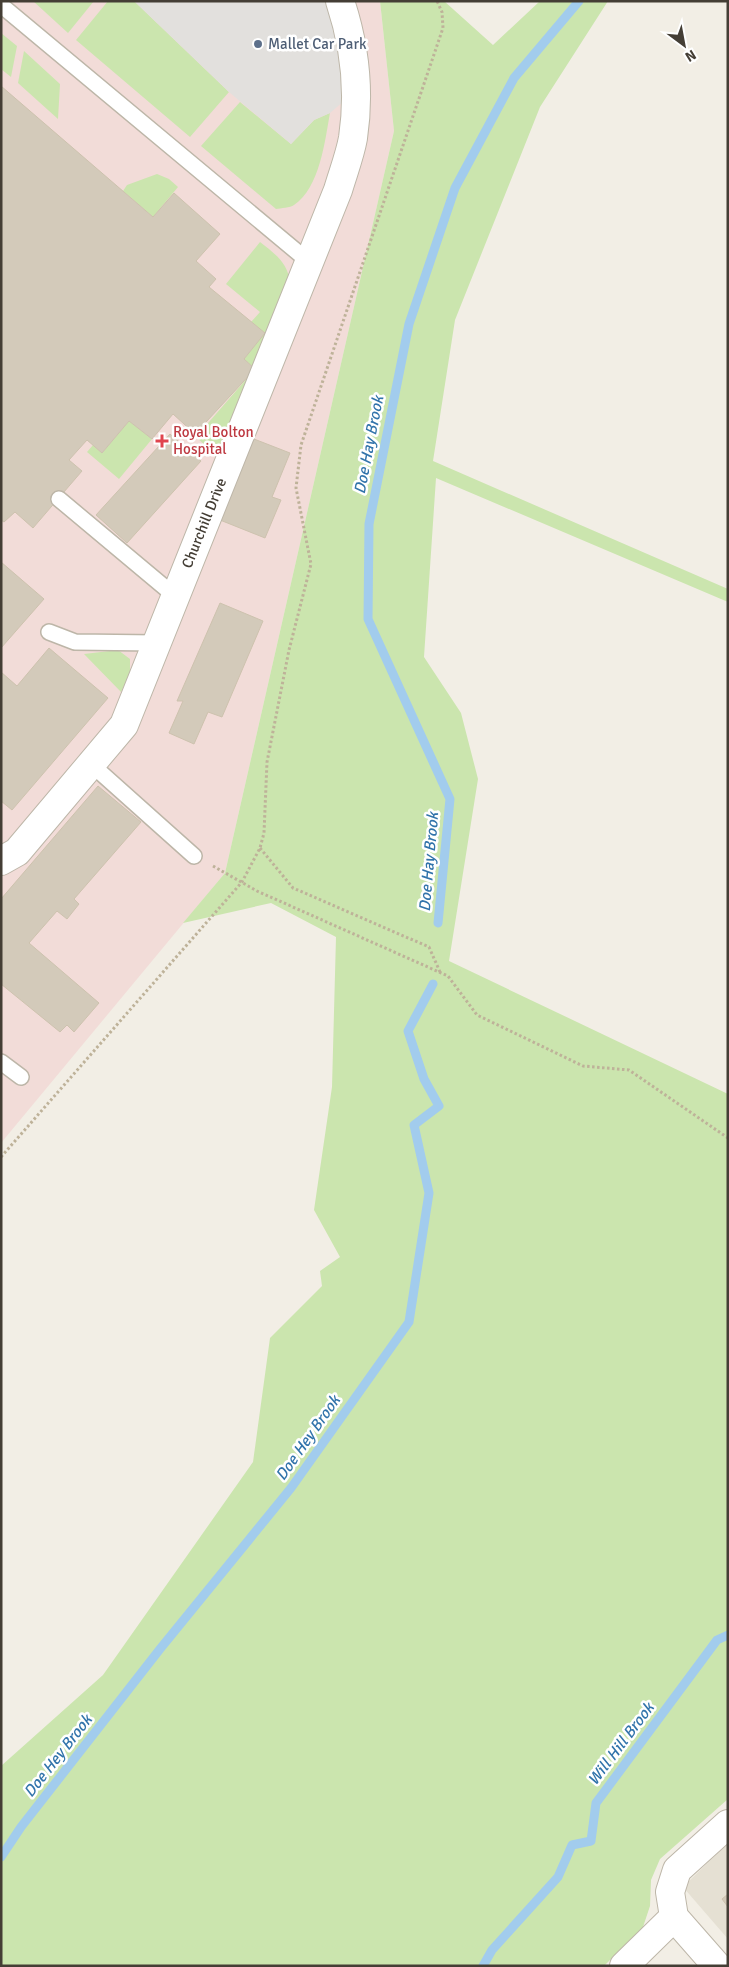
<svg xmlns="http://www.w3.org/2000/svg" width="729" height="1967" font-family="Signika,sans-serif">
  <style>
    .residential { fill: #e5e0d3 }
    .medical { fill: #f2dcd8 }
    .green { fill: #cbe5ae }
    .parking { fill: #e2e0dd }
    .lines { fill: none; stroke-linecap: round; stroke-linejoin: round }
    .stream { stroke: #a2cced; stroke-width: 9 }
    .building { fill: #d3caba; stroke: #cdc2ae }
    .lane-casing { stroke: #bdb6a8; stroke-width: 18 }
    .street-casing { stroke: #bdb6a8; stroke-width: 30 }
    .path { stroke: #beb299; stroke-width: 3; stroke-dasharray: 2.5 2.5; stroke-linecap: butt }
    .lane { stroke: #fff; stroke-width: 15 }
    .street { stroke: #fff; stroke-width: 28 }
    .service-dot { fill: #5c6f8a; stroke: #fff; stroke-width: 2 }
    .health-dot { fill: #e0444e; stroke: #fff; stroke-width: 2 }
    .labels { text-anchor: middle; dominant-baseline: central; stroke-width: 5; stroke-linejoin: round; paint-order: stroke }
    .service-label { font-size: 15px; fill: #4e5e75; stroke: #fff; text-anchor: start }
    .health-label { font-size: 15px; fill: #be3a42; stroke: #fff; text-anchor: start }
    .street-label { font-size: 15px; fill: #443e35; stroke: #fff }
    .water-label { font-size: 16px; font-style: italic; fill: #3274ab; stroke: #fff }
  </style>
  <rect width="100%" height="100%" fill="#f2eee5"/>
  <path class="residential" d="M728 1843V1939L683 1887Z"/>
  <path class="medical" d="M1 1H380L394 131 225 873 1 1143Z"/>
  <path class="green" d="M33 1H94L68 33Z
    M108 1H134L229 92 190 137 76 40Z
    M380 1H444L493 45 540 1H608L540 107 455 320 433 461 728 589V602L436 478 424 657 461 713 478 779 449 961 728 1094V1799L660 1859 651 1880 650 1906 643 1927 604 1966H1V1766L103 1675 253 1462 270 1338 322 1286 320 1271 340 1257 314 1210 332 1087 336 937 271 903 183 923 225 873 394 131Z
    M1 33 17 46 11 77 1 69Z
    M24 51 60 84 58 119 18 83Z
    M240 102 291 144 314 120 330 113C325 140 320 188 294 205 290 208 281 208 276 209L201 146Z
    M157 174 169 179 178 187 153 217 123 191 127 185Z
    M260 242C273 252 291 265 289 284 288 299 227 448 218 457L196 437 255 369 244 359 264 333 251 322 260 312 226 284Z
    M129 421 152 439 119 479 87 452 93 445 102 453Z
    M118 650 130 659V674L121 692 84 654Z"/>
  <path class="parking" d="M134 1H326L330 9 345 80 344 101 330 113 314 120 291 144 229 92Z"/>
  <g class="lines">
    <path class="stream" d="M438 923 450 799 368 619 369 524 409 324 455 188 514 78 579 1
      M1 1857 21 1827 160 1649 291 1488 409 1322 429 1193 414 1125 439 1106 424 1079 408 1031 433 984
      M483 1966 492 1950 558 1877 572 1845 591 1841 596 1803 717 1640 728 1635"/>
  </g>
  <path class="building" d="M1 86 153 217 174 193 220 234 196 261 216 279 209 287 265 333 244 359 255 369 195 434 173 414 152 439 129 421 102 453 87 440 69 460 82 471 33 528 15 512 4 522 1 520Z
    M170 434 201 461 127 543 96 515Z
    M254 439 290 453 272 497 281 500 265 538 220 520Z
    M1 562 44 599 1 648Z
    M220 603 263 621 222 717 208 712 194 744 169 733 183 701H177Z
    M49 648 108 698 12 810 1 801V672L17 686Z
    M98 786 141 822 74 899 79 904 67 919 57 911 29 943 99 1003 74 1032 67 1025 60 1032 1 984V899Z
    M728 1894V1907L722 1899Z"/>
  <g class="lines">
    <defs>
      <path id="lane" d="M1 5 308 261
        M59 499 175 596
        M49 632 75 642 156 643
        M91 764 194 856
        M1 1062 21 1077"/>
      <path id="street" d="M1 861 17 852 124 725 338 190C343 173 350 155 353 138 360 91 355 46 340 1
        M674 1917 717 1966
        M624 1966 674 1917 670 1892 677 1870 728 1824"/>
    </defs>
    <use href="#lane" class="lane-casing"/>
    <use href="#street" class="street-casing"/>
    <path class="path" d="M260 848 293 888 429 947 440 972
      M213 866 257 891 448 976 477 1015 583 1066 629 1070 728 1138
      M1 1157 242 882 260 848 264 833 267 762 289 650 311 564 296 488 301 445 443 28 442 12 437 1"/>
    <use href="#lane" class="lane"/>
    <use href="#street" class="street"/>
  </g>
  <circle class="service-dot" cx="258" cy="44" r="5"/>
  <path class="health-dot" d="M159.5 433.5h5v5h5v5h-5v5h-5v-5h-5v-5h5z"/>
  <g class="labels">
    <g class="service-label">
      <text x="268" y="44">Mallet Car Park</text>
    </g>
    <g class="health-label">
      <text x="173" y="432">Royal Bolton<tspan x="173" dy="17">Hospital</tspan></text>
    </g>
    <g class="street-label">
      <text transform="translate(204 523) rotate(-68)">Churchill Drive</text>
    </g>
    <g class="water-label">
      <text transform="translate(369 445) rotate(-79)">Doe Hay Brook</text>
      <text transform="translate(429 862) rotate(-85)">Doe Hay Brook</text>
      <text transform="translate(308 1438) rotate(-55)">Doe Hey Brook</text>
      <text transform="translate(621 1744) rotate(-53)">Will Hill Brook</text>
      <text transform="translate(58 1756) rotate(-52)">Doe Hey Brook</text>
    </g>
  </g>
  <rect width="729" height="1967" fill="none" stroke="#443e35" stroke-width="5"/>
  <g transform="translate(684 45) rotate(148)" stroke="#ffffff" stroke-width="4" paint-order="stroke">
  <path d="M0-4L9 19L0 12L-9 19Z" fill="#443e35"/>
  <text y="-8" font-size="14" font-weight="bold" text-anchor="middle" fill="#443e35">N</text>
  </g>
</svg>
